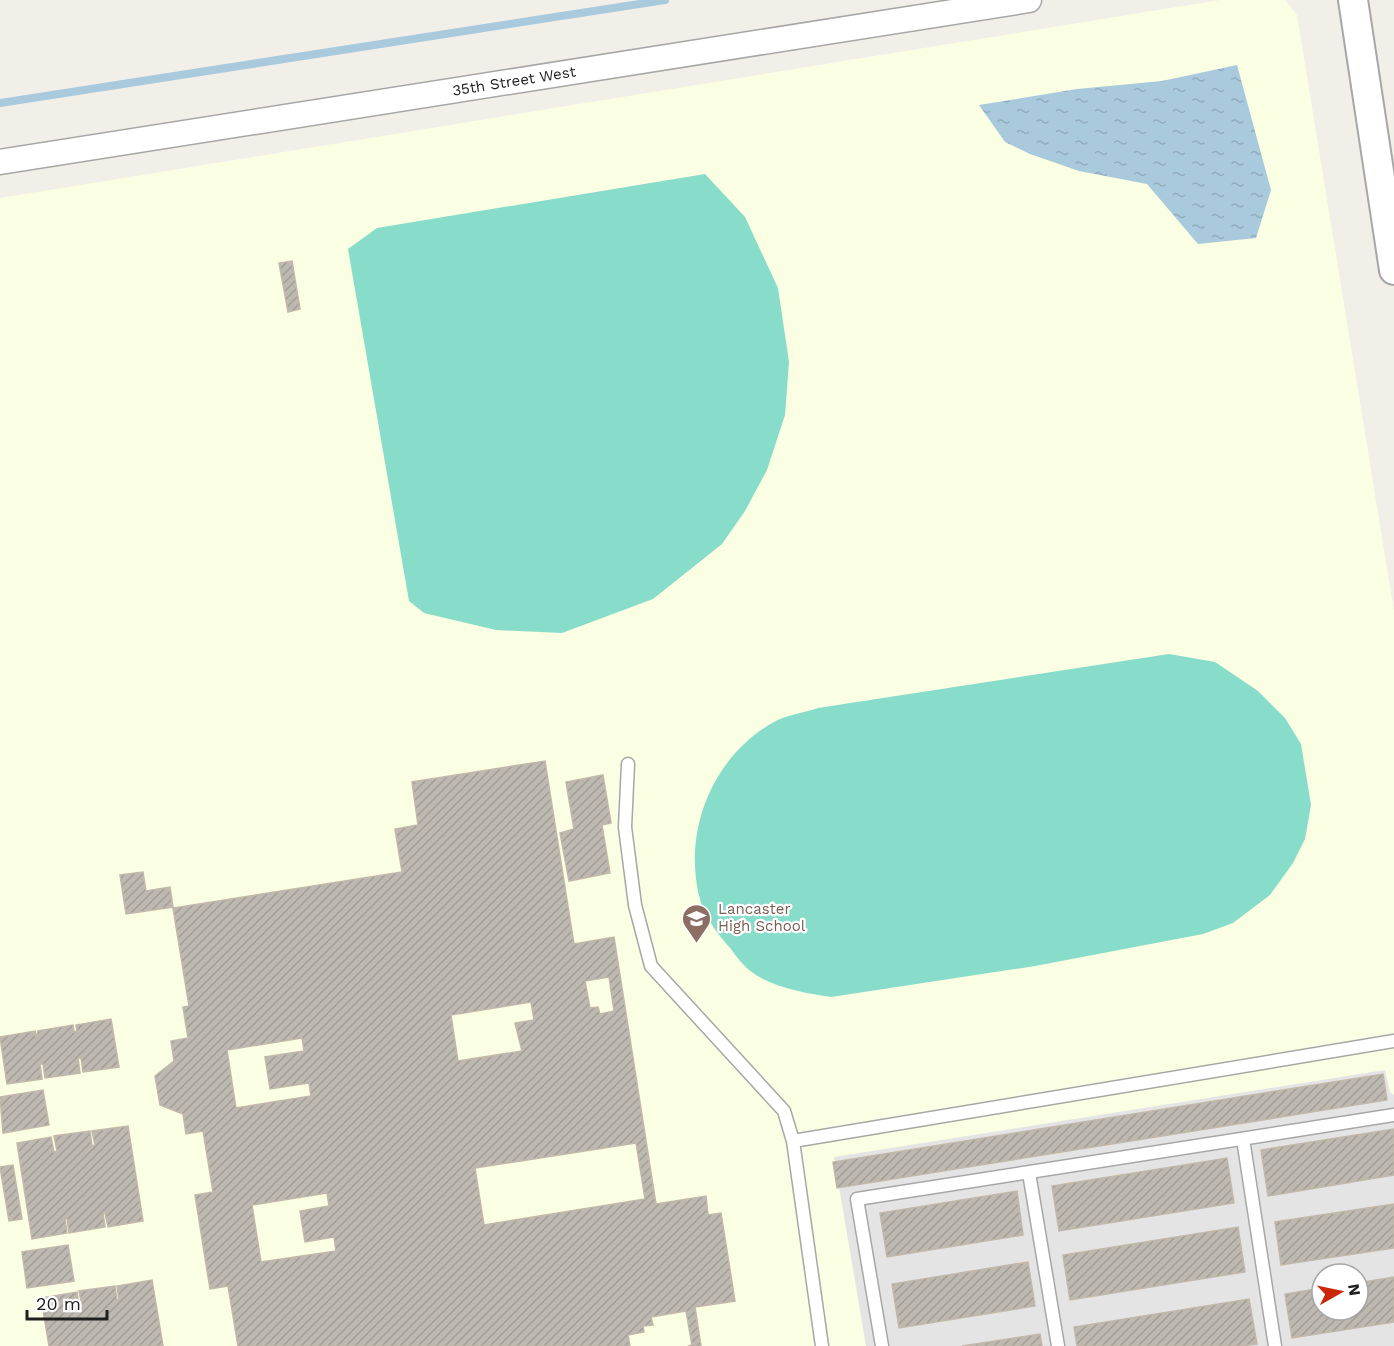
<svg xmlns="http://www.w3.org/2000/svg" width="1394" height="1346" font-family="'Work Sans',sans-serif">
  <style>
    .education { fill: #fafee3; fill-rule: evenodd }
    .pitch { fill: #88dcca }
    .parking { fill: #e4e4e4; fill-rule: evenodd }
    .water { fill: url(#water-ripples) }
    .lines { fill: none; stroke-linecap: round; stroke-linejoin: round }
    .stream { stroke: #a9c9dc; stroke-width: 8 }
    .building { fill: url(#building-hatch); stroke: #c2b8aa; stroke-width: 1.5; fill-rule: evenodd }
    .service-casing { stroke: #a7a7a7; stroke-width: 15 }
    .minor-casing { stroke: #a7a7a7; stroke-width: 27 }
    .tertiary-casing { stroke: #a7a7a7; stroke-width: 32 }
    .service { stroke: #fff; stroke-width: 12 }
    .minor { stroke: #fff; stroke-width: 24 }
    .tertiary { stroke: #fff; stroke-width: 28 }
    .labels { text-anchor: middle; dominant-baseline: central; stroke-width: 4.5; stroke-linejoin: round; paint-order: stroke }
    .street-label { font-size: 15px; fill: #202020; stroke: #fff }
    .education-label { font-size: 15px; fill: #785e54; stroke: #fff; text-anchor: start }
  </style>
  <defs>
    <pattern id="water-ripples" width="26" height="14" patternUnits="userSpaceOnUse" patternTransform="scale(1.5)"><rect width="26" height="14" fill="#a9c9dc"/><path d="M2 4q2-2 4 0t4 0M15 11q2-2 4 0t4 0" fill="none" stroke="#91acbc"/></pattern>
    <pattern id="building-hatch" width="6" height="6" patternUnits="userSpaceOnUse" patternTransform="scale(1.5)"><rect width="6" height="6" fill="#bdb8b0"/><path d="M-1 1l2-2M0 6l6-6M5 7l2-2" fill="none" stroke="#a29e97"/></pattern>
  </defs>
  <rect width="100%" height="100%" fill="#f1efe7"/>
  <path class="education" d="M1220 0H1285L1297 15 1394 611V1346H0V198ZM1322 1274H1358V1310H1322Z"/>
  <path class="pitch" d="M705 174 745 217 778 288 789 362 785 415 767 470 745 511 722 544 653 599 562 633 496 630 424 613 409 601 348 249 377 228Z
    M1169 654 1215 662 1258 691 1285 718 1301 744 1311 805 1305 839 1293 863 1270 895 1233 923 1203 934 1035 966 831 997C805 993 770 987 749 970 742 964 736 956 731 949 720 937 706 919 701 903 681 835 711 757 774 722 786 715 804 713 818 708Z"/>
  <path class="parking" d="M1385 1070 1390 1092 1394 1095V1346H866L834 1157ZM1322 1274H1358V1310H1322Z"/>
  <path class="water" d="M1237 65 1271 190 1256 238 1198 244 1147 184 1079 171 1030 154 1005 142 979 105 1077 89 1162 81Z"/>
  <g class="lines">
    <path class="stream" d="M0 103 665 0"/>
  </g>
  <path class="building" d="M292 261 300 309 288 312 279 263Z
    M545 761 574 944 614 937 656 1204 706 1196 708 1215 721 1213 735 1301 695 1307 701 1346H688L692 1345 686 1311 651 1317 653 1325 643 1326 644 1332 628 1335 630 1346H238L228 1286 210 1289 195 1195 213 1192 203 1131 186 1134 183 1114 160 1105 155 1076 174 1061 171 1041 188 1038 183 1007 189 1006 173 908 402 872 395 829 418 825 412 782ZM609 977 614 1011 600 1014 598 1007 590 1008 585 981ZM531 1002 534 1020 515 1023 522 1051 458 1061 451 1015ZM302 1038 304 1051 265 1057 270 1089 309 1083 311 1096 236 1108 227 1050ZM636 1143 645 1199 484 1225 475 1168ZM327 1193 329 1206 300 1211 305 1242 334 1237 336 1251 261 1262 252 1205Z
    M603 775 611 823 602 825 610 873 569 881 560 833 574 829 566 782Z
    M143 872 146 891 170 887 173 907 126 914 120 875Z
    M111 1019 119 1067 83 1072 81 1058H78L80 1073 45 1078 43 1064H40L42 1079 7 1084 0 1037 35 1031 36 1037 38 1031 73 1025 74 1032 77 1031 76 1025Z
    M1383 1074 1387 1100 837 1188 833 1162Z
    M43 1090 49 1125 3 1133 0 1097Z
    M128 1126 143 1221 108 1227 105 1213H103L105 1227 69 1233 67 1218 65 1219 67 1233 32 1239 17 1143 51 1137 54 1152 57 1151 54 1136 90 1131 92 1146 95 1145 92 1131Z
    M1394 1129V1175L1268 1196 1261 1150Z
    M1227 1158 1234 1203 1059 1231 1052 1186Z
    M13 1165 22 1219 9 1221 0 1167Z
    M1017 1191 1023 1235 887 1257 880 1213Z
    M1394 1204V1248L1281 1265 1275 1222Z
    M1238 1227 1245 1272 1070 1300 1063 1255Z
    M68 1245 74 1281 27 1288 22 1252Z
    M1028 1262 1035 1306 899 1328 892 1284Z
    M1394 1277V1322L1292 1338 1285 1294 1322 1288V1310H1358V1283Z
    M152 1280 163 1346H49L41 1298 77 1292 79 1306H82L79 1291 115 1286 117 1300H119L117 1286Z
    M1249 1299 1257 1344 1242 1346H1077L1074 1327Z
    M1040 1334 1042 1346H962Z"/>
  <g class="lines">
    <defs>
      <path id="service" d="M628 764 625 827 635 905 651 966 784 1111 793 1141
        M1243 1139 1275 1346
        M1029 1173 1058 1346
        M822 1346 793 1141 1394 1041
        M882 1346 857 1199 1394 1115"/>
      <path id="minor" d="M0 162 1029 0"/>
      <path id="tertiary" d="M1353 0 1394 270"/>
    </defs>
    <use href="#service" class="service-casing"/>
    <use href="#minor" class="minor-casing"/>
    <use href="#tertiary" class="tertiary-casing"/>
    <use href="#service" class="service"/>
    <use href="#minor" class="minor"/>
    <use href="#tertiary" class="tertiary"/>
  </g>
  <defs>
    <symbol id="school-pin" viewBox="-11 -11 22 30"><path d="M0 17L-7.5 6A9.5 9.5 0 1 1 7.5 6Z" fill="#8d6e63" stroke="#fff"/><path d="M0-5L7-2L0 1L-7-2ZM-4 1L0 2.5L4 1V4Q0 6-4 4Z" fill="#fff"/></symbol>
  </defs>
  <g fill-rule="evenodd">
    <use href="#school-pin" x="680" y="902" width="33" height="45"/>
  </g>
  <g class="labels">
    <g class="street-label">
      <text transform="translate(514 81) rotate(-9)">35th Street West</text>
    </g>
    <g class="education-label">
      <text x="718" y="909">Lancaster<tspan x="718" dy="17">High School</tspan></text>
    </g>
  </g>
  <g transform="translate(1340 1292) rotate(81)"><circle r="28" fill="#ffffff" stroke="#a6a6a6" stroke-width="1.5"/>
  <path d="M0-4.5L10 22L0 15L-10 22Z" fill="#ca2607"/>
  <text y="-9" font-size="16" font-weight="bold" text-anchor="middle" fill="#202020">N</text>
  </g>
  <path d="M27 1310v9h80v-9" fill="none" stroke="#202020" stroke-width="3"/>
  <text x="36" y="1310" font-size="18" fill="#202020" stroke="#ffffff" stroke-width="4.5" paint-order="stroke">20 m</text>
</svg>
